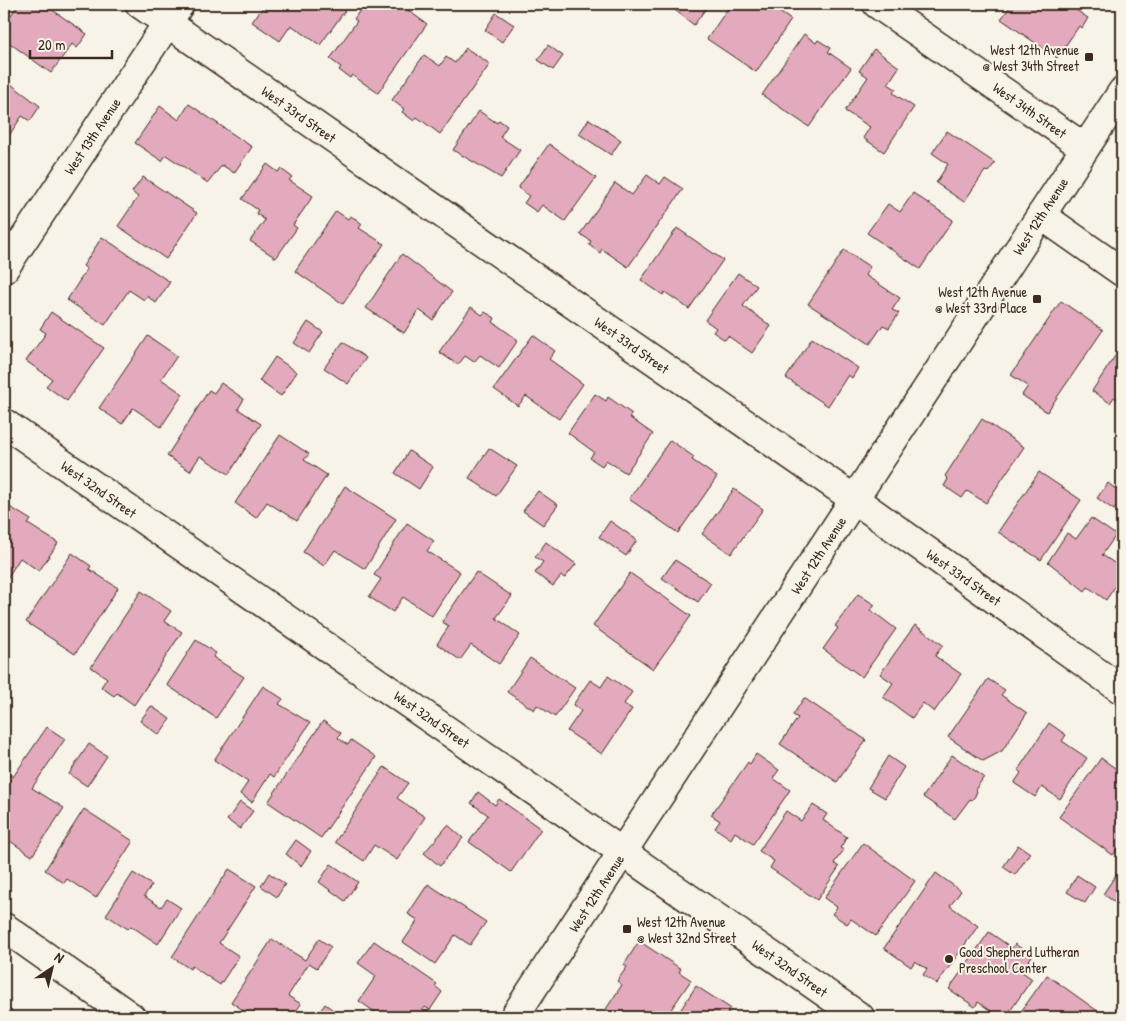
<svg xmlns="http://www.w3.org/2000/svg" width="1126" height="1021" font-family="'Patrick Hand',sans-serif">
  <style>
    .building { fill: #e3aabd; stroke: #3b2a1e }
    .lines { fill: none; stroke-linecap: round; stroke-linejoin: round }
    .minor-casing { stroke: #3b2a1e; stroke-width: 31 }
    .secondary-casing { stroke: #3b2a1e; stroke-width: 31 }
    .minor { stroke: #f7f3e8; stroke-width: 28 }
    .secondary { stroke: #f7f3e8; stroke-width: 28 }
    .poi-dot { fill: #3b2a1e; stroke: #f7f3e8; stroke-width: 2 }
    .labels { text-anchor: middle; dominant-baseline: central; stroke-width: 4; stroke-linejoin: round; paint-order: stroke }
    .poi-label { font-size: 14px; fill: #3b2a1e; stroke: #f7f3e8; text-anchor: end }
    .street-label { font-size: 14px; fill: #3b2a1e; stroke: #f7f3e8 }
  </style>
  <rect width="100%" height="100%" fill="#f7f3e8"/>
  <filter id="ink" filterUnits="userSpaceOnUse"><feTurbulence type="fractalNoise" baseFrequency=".02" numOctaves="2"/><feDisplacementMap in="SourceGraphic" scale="10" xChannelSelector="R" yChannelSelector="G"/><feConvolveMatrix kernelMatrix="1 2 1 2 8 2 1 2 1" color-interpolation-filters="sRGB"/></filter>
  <g filter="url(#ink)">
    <path class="building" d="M19 4H44L87 34 77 48 72 44 51 73 4 39 10 27 5 23Z
      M265 4H347L349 5 320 45 291 25 280 41 252 22Z
      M364 4H399L427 24 378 93 352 75 350 78 339 70 341 67 330 59 357 21 354 19Z
      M667 4H709L694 25Z
      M731 4H768L791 20 756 72 707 39Z
      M1012 4H1067L1088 18 1082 28 1079 26 1057 58 1001 19Z
      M496 13 514 25 502 42 485 30Z
      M804 34 816 43 818 40 831 48 828 52 851 68 809 127 762 95Z
      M548 45 563 56 553 70 538 60Z
      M466 48 490 64 440 134 417 117 414 121 402 112 404 109 392 100 424 55 440 66 446 57 455 63Z
      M874 49 899 67 888 84 896 89 893 93 914 107 884 152 863 138 870 127 845 111 868 77 859 71Z
      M4 79 40 106 30 121 22 116 4 143Z
      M189 104 252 147 234 173 222 165 208 183 166 155 162 161 135 143 160 106 179 120Z
      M479 111 497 123 499 120 507 126 500 137 520 150 501 178 453 150Z
      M589 119 621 140 611 155 579 134Z
      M947 131 995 163 988 172 985 171 964 202 936 183 948 164 932 153Z
      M549 144 596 178 565 221 542 205 537 212 524 203 529 196 518 188Z
      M267 164 278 172 281 169 292 177 289 180 313 196 293 225 297 228 276 258 250 241 265 220 256 213 258 210 242 199Z
      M647 175 660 184 665 177 683 189 628 267 602 249 600 253 589 245 591 241 580 234 615 183 632 195Z
      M143 177 197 213 166 259 118 226 138 197 132 192Z
      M913 193 953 220 920 269 867 233 888 204 900 212Z
      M336 211 348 219 350 216 356 219 362 224 359 228 384 244 343 304 295 271Z
      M677 228 723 260 689 309 665 292 663 295 641 280Z
      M102 237 170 282 156 303 147 296 144 300 129 290 105 325 67 300 87 269 83 266Z
      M844 250 870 267 865 275 900 298 892 310 899 313 889 328 883 325 870 344 808 304Z
      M402 254 452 292 433 320 419 310 404 333 366 308Z
      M738 273 757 286 743 306 771 326 752 353 728 336 725 340 713 332 716 328 705 320Z
      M1061 301 1103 330 1047 412 1022 395 1028 386 1011 375Z
      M471 307 482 315 485 312 495 318 493 322 518 340 499 368 480 355 474 362 465 356 458 365 439 352Z
      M51 312 104 348 67 401 46 386 52 379 26 361 46 333 40 329Z
      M308 322 323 332 309 353 294 343Z
      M533 335 555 351 549 359 583 384 559 419 526 396 518 406 494 389Z
      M148 336 177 356 161 379 183 394 161 427 133 408 122 424 99 408Z
      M812 338 858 368 852 378 848 375 828 406 786 378Z
      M343 342 366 358 348 384 324 368Z
      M1121 355 1122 403 1114 397 1110 403 1092 391 1115 356 1119 358Z
      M275 357 297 372 281 396 259 381Z
      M221 383 244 399 238 409 261 424 229 474 200 456 190 471 167 456 209 390 214 393Z
      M595 394 606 401 608 397 632 414 629 417 653 434 626 473 606 460 602 466 590 458 594 452 568 433Z
      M982 419 1024 447 986 503 967 491 962 498 944 486 948 479 945 476Z
      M280 435 309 454 304 460 327 475 297 521 267 502 256 518 235 503Z
      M670 440 694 457 692 460 717 477 678 533 629 499Z
      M489 448 517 466 496 496 469 478Z
      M409 451 433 467 419 489 395 473Z
      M1039 472 1081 500 1041 560 998 532Z
      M1108 483 1122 494V498L1114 510 1097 498Z
      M345 486 396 519 365 569 335 550 324 566 303 552Z
      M734 489 763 509 731 554 702 534Z
      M538 491 558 505 543 525 523 511Z
      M10 507 31 520 28 524 58 543 39 571 20 558 4 583V517Z
      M1091 518 1116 535 1102 555 1122 568V576L1106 600 1088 587 1085 591 1048 562 1067 533 1076 539Z
      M610 521 637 540 626 556 599 537Z
      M407 523 434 541 427 551 460 572 432 616 403 597 393 612 369 597 381 579 374 575Z
      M546 542 576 564 565 578 561 576 553 586 535 573 543 562 535 557Z
      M72 553 91 566 89 569 118 588 75 654 26 622Z
      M675 560 711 583 698 602 662 578Z
      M476 572 512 596 496 618 520 635 499 664 471 645 460 660 437 644 449 626 442 622Z
      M630 573 691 616 653 669 593 626Z
      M141 591 171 611 164 621 182 632 134 705 117 693 114 696 101 687 107 678 91 667Z
      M858 594 875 605 871 610 896 629 862 677 823 649 838 628 835 626Z
      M1122 597V614L1114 608Z
      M915 625 943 645 935 656 961 674 934 712 923 703 912 718 883 697 893 683 880 674Z
      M196 640 216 653 213 657 244 677 216 718 167 685Z
      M530 658 575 688 555 717 537 705 534 710 507 692Z
      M608 676 632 692 624 704 632 709 602 754 567 731 581 711 573 705 590 680 601 687Z
      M988 679 1005 690 1001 695 1027 713 1002 751 983 761 948 737Z
      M263 686 283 699 279 704 310 723 274 777 270 774 252 802 240 794 248 782 214 760Z
      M804 698 866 740 837 782 780 744 798 718 793 715Z
      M151 706 170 719 159 735 140 721Z
      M323 721 341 733 338 738 348 745 351 740 376 757 321 838 268 802Z
      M1049 723 1066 735 1062 741 1087 758 1060 799 1042 787 1035 797 1014 783 1021 773 1018 770Z
      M47 727 65 739 32 788 64 808 32 856 4 837V775L6 772 13 777Z
      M89 744 107 756 87 786 69 774Z
      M756 754 779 770 773 778 790 790 753 844 735 832 731 839 715 828 720 821 711 815 748 762 750 764Z
      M952 755 984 777 975 790 977 791 975 796 972 800 970 799 955 819 923 797Z
      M888 756 904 767 885 798 868 788Z
      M1101 758 1122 773V842L1113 855 1059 817Z
      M384 767 408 783 397 798 425 817 397 860 374 845 364 861 335 842Z
      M478 792 495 805 499 799 541 829 511 872 469 842 488 815 471 803Z
      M240 802 253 811 240 829 227 820Z
      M813 805 827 814 823 820 847 837 840 848 844 850 834 863 839 867 817 900 770 868 774 861 759 851 786 811 801 821Z
      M84 809 133 841 96 898 67 879 64 883 45 870Z
      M448 825 463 838 440 866 424 853Z
      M296 840 311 851 301 866 286 854Z
      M863 843 915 881 876 936 851 919 847 924 832 914 837 907 824 898Z
      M1018 845 1030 853 1015 875 1003 867Z
      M331 864 358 882 345 901 319 882Z
      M1122 866V907L1103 894Z
      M229 869 256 886 219 943 239 956 220 985 192 966 190 969 172 957Z
      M133 873 152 885 144 896 161 907 167 899 181 908 158 944 131 926 128 929 106 915Z
      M269 873 285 884 277 897 261 886Z
      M936 873 961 891 950 906 978 926 937 984 923 975 927 969 915 961 911 967 884 948Z
      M1077 875 1095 887 1085 903 1067 892Z
      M428 884 486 922 470 945 455 935 435 964 403 942 418 920 408 914Z
      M989 932 1012 948 1015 944 1032 956 1021 971 1032 979 1006 1017H1000L978 1002 975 1007 949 989Z
      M272 939 305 960 319 939 331 947 317 968 309 963 288 996 301 1004 292 1017H261L254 1013 252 1016 231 1002Z
      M374 941 437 984 435 986 442 992 430 1010 425 1007 417 1017H382L359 1001 376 976 358 963Z
      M639 941 681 969 679 972 691 980 666 1017H618L606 1009 622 985 617 981 627 967 624 965Z
      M1047 975 1099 1012 1095 1017H1017Z
      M696 986 730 1008 727 1012 736 1017H676Z
      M1122 1000V1017H1110Z
      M325 1004 340 1015 344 1017H316Z"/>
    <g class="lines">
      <defs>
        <path id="minor" d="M140 4 854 499 1122 690
          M877 4 1085 148
          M1041 215 1122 272
          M4 269 180 4
          M4 423 860 1017
          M4 927 131 1017"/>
        <path id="secondary" d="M514 1017 1122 92"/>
      </defs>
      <use href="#minor" class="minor-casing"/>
      <use href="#secondary" class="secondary-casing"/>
      <use href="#minor" class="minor"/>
      <use href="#secondary" class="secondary"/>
    </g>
  </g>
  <g class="poi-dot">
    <rect x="1084" y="52" width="10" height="10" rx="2.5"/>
    <rect x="1032" y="294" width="10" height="10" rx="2.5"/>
    <rect x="622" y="924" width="10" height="10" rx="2.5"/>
    <circle cx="949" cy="959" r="5"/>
  </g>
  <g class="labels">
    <g class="poi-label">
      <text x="1079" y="49">West 12th Avenue<tspan x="1079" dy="16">@ West 34th Street</tspan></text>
      <text x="1027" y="291">West 12th Avenue<tspan x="1027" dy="16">@ West 33rd Place</tspan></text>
      <text x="637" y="921" text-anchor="start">West 12th Avenue<tspan x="637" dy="16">@ West 32nd Street</tspan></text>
      <text x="959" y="951" text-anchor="start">Good Shepherd Lutheran<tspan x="959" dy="16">Preschool Center</tspan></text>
    </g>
    <g class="street-label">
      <text transform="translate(1030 110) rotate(35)">West 34th Street</text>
      <text transform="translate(299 114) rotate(35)">West 33rd Street</text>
      <text transform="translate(92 136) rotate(-56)">West 13th Avenue</text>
      <text transform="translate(1040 216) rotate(-57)">West 12th Avenue</text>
      <text transform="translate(632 345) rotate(35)">West 33rd Street</text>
      <text transform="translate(99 489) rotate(35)">West 32nd Street</text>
      <text transform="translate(818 555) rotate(-57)">West 12th Avenue</text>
      <text transform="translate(964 577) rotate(35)">West 33rd Street</text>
      <text transform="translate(432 719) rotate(35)">West 32nd Street</text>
      <text transform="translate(596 893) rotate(-57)">West 12th Avenue</text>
      <text transform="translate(790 968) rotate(35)">West 32nd Street</text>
    </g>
  </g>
  <rect width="1126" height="1021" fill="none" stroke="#f7f3e8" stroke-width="20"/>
  <rect x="10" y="10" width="1106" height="1001" fill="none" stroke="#3b2a1e" stroke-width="2" filter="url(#ink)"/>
  <g transform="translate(52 968) rotate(35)" stroke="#f7f3e8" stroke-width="4" paint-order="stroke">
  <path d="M0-4L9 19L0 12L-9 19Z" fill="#3b2a1e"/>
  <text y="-8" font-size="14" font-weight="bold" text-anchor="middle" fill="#3b2a1e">N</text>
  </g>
  <path d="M30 50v8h82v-8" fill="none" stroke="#3b2a1e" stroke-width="2.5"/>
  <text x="38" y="50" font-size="15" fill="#3b2a1e" stroke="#f7f3e8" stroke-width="4" paint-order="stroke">20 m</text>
</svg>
